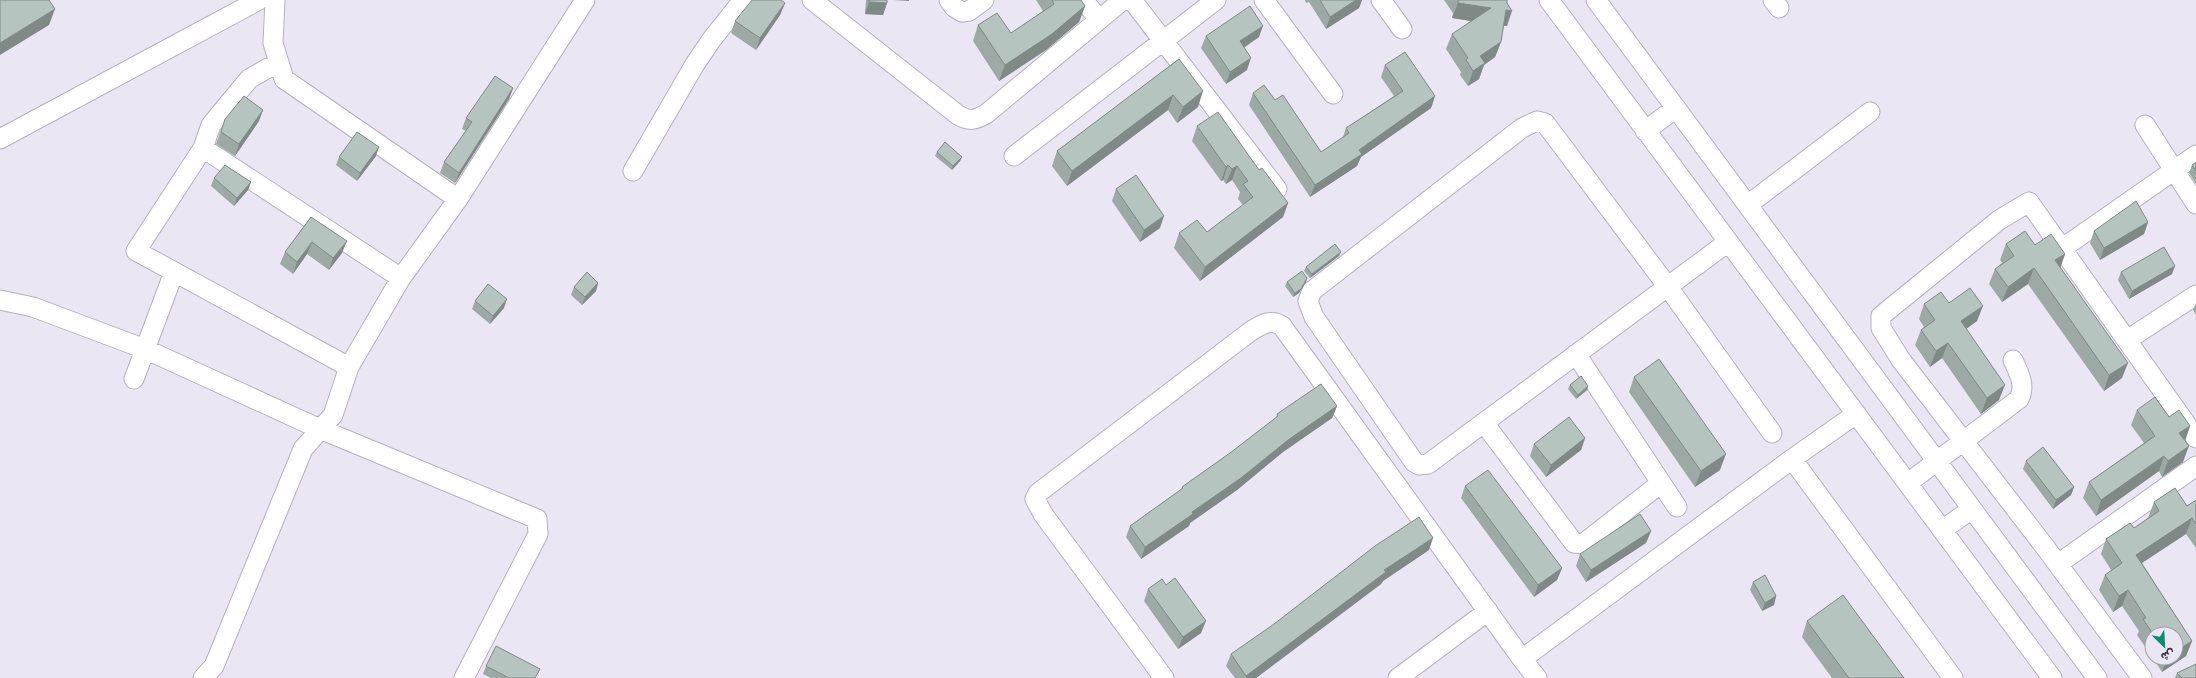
<svg xmlns="http://www.w3.org/2000/svg" width="2196" height="678" font-family="Rubik,'Noto Naskh Arabic',sans-serif">
  <style>
    .lines { fill: none; stroke-linecap: round; stroke-linejoin: round }
    .minor-casing { stroke: #b5b1bd; stroke-width: 21 }
    .minor { stroke: #fff; stroke-width: 19 }
    .wall { fill: #9da9a4 }
    .shaded-wall { fill: #7f8986 }
    .building { fill: #b6c4bf; stroke: #7f8986 }
  </style>
  <rect width="100%" height="100%" fill="#eae6f3"/>
  <g class="lines">
    <defs>
      <path id="minor" d="M275 0 273 43 284 79 458 199
        M812 0 958 115C970 122 975 120 986 114L1123 0
        M949 0 954 7 962 12 969 11 984 0
        M1083 0 1099 19
        M1132 0 1277 189
        M1264 0 1333 94
        M1381 0 1402 29
        M1549 0 2052 678
        M1596 0 2097 678
        M1773 0 1779 8
        M279 66 268 68 249 79 211 125 203 148 136 251 349 367
        M2145 125 2196 204
        M1645 131 1676 108
        M0 139 259 0
        M203 148 401 278
        M1014 156 1216 0
        M633 171 695 64 712 39 743 0
        M1749 204 1870 112
        M1728 242C1628 316 1528 390 1428 464L1419 465 1414 462 1314 317 1308 301 1312 291 1522 128 1537 121 1545 123 1668 287 1772 433
        M2067 245 2196 155
        M0 300 33 307 145 349 320 429 537 519 538 534 464 678
        M2127 340 2196 295
        M1576 354 1677 507
        M134 379 174 272
        M1856 414 1792 459 1953 678
        M1484 423 1574 543 1583 544 1661 483
        M1908 483 2019 399C2026 386 2019 373 2013 360
        M1942 530 1972 509
        M2058 564 2196 466
        M1522 659 1537 678
        M203 678 214 666 303 449 333 415 349 367 401 278 458 199 585 0
        M1164 678 1043 514 1035 499 1038 493 1251 331C1261 325 1271 318 1282 326L1522 659 1792 459
        M1398 678 1488 611
        M2142 678 2045 547 1901 360 1881 328V316L1999 220 2029 202 2196 438"/>
    </defs>
    <use href="#minor" class="minor-casing"/>
    <use href="#minor" class="minor"/>
  </g>
  <path class="wall" d="M866 0H887V3L883 15 865 14Z
    M1036 0H1081L1085 6 1079 22 1046 50 999 81 973 41 978 25 1011 33 1043 11Z
    M1305 0H1362L1359 8 1326 29 1309 2 1306 3Z
    M1444 0H1507V26H1503L1501 42 1495 57 1484 65 1479 79 1468 86 1460 75 1461 72 1446 49 1452 34 1471 21 1452 18 1453 13Z
    M785 3 780 15 756 50 731 33 735 21Z
    M1206 36 1259 37 1244 48 1247 70 1226 84 1201 48Z
    M1179 59 1198 107 1177 123 1168 110 1067 186 1052 166 1057 151Z
    M1385 65 1435 96 1431 108 1361 157 1357 166 1310 197 1249 105 1253 93 1275 100 1321 152 1343 137 1346 128 1394 96 1381 77Z
    M513 88 509 99 455 183 440 173 444 162 466 131 462 129 466 118Z
    M225 119 259 121 235 156 216 144Z
    M1197 126 1259 170 1288 203 1283 217 1200 281 1174 248 1179 233 1207 232 1243 205 1238 199 1240 192 1232 180 1226 184 1223 180 1221 181 1192 141Z
    M937 152 962 157 960 161 952 170 935 156Z
    M376 156 357 181 336 165 339 157Z
    M2196 162V184L2189 173 2192 165Z
    M214 178 251 182 248 190 234 206 211 186Z
    M1116 189 1160 228 1140 242 1112 201Z
    M311 217 342 253 329 270 307 254 293 274 280 264 285 252Z
    M2148 222 2144 234 2100 260 2090 243 2094 231Z
    M2006 244 2035 245 2065 254 2060 267 2122 378 2104 391 2028 284 2002 302 1989 284 1995 269 2002 263 2000 260Z
    M1339 256 1310 278 1304 271 1306 267Z
    M2121 272 2172 274 2129 299 2118 280Z
    M1307 278 1306 282 1299 293 1293 297 1285 286 1287 282Z
    M598 283 596 291 582 305 571 295 574 287Z
    M475 301 504 308 490 324 472 309Z
    M1949 303 1977 321 1966 329 1999 400 1981 414 1942 358 1930 367 1915 345 1921 330 1924 327 1919 319 1924 304Z
    M2196 303V315L2193 310Z
    M1634 377 1720 470 1695 487 1629 392Z
    M1570 385 1588 386 1587 390 1576 399 1568 389Z
    M1337 406 1332 418 1283 452 1237 490 1190 523 1189 526 1141 559 1126 537 1130 526 1181 490 1182 487 1230 453 1276 418 1277 414Z
    M2137 410 2169 417 2190 426 2185 441 2183 462 2162 477 2159 471 2096 516 2083 498 2089 482 2144 443 2131 425Z
    M1585 438 1581 450 1546 477 1530 456 1534 444Z
    M2026 461 2074 487 2071 495 2053 509 2023 469Z
    M1465 486 1562 568 1557 580 1534 597 1461 498Z
    M2175 488 2187 506 2196 500V548L2186 534 2142 563 2192 641 2186 656 2162 672 2153 658H2176V634H2152V657L2137 635 2139 631 2122 606 2113 612 2099 590 2105 575 2111 570 2101 554 2106 539 2130 523 2134 528 2148 518 2154 502Z
    M1651 531 1646 543 1586 582 1576 566 1580 554Z
    M1429 550 1383 581 1381 584 1256 678H1235L1226 666 1231 654Z
    M1753 582 1776 596 1774 605 1762 611 1750 590Z
    M1148 589 1201 633 1178 649 1144 601Z
    M1807 621 1904 678H1832L1802 637Z
    M486 666 537 678H491L483 674Z
    M2177 673 2196 678H2175Z"/>
  <path class="shaded-wall" d="M894 0H909V1Z
    M1356 0H1362L1359 8 1326 29 1330 17Z
    M869 2 887 3 883 15 865 14Z
    M785 3 780 15 756 50 760 38Z
    M1458 3 1491 8 1485 23 1452 18Z
    M1085 6 1079 22 1046 50 999 81 1005 65Z
    M55 9 49 25 0 55V43Z
    M1506 10 1512 11 1507 26 1500 25Z
    M1263 26 1259 37 1235 53 1240 41Z
    M1501 42 1495 57 1484 65 1479 79 1468 86 1473 71 1480 56Z
    M1251 58 1247 70 1226 84 1230 72Z
    M513 88 509 99 455 183 459 173Z
    M1203 91 1198 107 1177 123 1183 107Z
    M1173 95 1168 110 1067 186 1072 171Z
    M1435 96 1431 108 1361 157 1357 166 1310 197 1315 185 1359 150Z
    M263 110 259 121 235 156 239 144Z
    M379 147 376 156 357 181 360 173Z
    M962 157 960 161 952 170 953 166Z
    M1228 165 1223 180 1221 181 1226 167Z
    M1237 166 1232 180 1226 184 1232 169Z
    M251 182 248 190 234 206 237 198Z
    M1288 203 1283 217 1200 281 1205 267Z
    M1164 216 1160 228 1140 242 1144 230Z
    M2148 222 2144 234 2100 260 2104 248Z
    M347 241 342 253 329 270 333 258Z
    M312 242 307 254 293 274 297 262Z
    M1341 252 1339 256 1310 278 1312 274Z
    M2065 254 2060 269 2055 260Z
    M2175 266 2172 274 2129 299 2132 291Z
    M2034 268 2028 284 2002 302 2008 287Z
    M1307 278 1306 282 1299 293 1293 297 1295 293Z
    M598 283 596 291 582 305 585 297Z
    M507 299 504 308 490 324 493 316Z
    M1983 306 1977 321 1955 337 1961 321Z
    M1948 343 1942 358 1930 367 1936 351Z
    M2128 363 2122 378 2104 391 2109 375Z
    M2005 385 1999 400 1981 414 1987 398Z
    M1588 386 1587 390 1576 399 1578 395Z
    M1337 406 1332 418 1283 452 1237 490 1190 523 1189 526 1141 559 1145 547 1288 440Z
    M2190 426 2185 441 2179 433Z
    M1585 438 1581 450 1546 477 1551 465Z
    M2189 446 2183 462 2162 477 2168 461Z
    M1726 454 1720 470 1695 487 1701 471Z
    M2164 456 2159 471 2096 516 2101 500Z
    M2074 487 2071 495 2053 509 2056 500Z
    M2192 518 2186 534 2131 570 2136 555Z
    M1651 531 1646 543 1586 582 1591 570Z
    M1433 538 1429 550 1383 581 1381 584 1256 678H1246V676L1384 570Z
    M1562 568 1557 580 1534 597 1538 585Z
    M2128 590 2122 606 2113 612 2119 596Z
    M1776 596 1774 605 1762 611 1765 603Z
    M1206 621 1201 633 1178 649 1183 637Z
    M2192 641 2186 656 2162 672 2167 658H2176V651Z"/>
  <path class="building" d="M0 0H49L55 9 0 43Z
    M752 0H781L785 3 760 38 735 21Z
    M869 0H887V3L869 2Z
    M1052 0H1081L1085 6 1052 34 1005 65 978 25 997 13 1011 33 1054 4Z
    M1320 0H1356L1330 17Z
    M1458 0H1507V3L1512 11 1506 10 1501 42 1480 56 1485 63 1473 71 1466 60 1468 58 1452 34 1491 8 1458 3Z
    M1250 6 1263 26 1240 41 1251 58 1230 72 1206 36Z
    M1405 52 1435 96 1359 150 1362 154 1315 185 1253 93 1264 85 1275 100 1283 95 1321 152 1349 133 1346 128 1403 91 1385 65Z
    M1179 59 1203 91 1183 107 1173 95 1072 171 1057 151Z
    M495 76 513 88 459 173 444 162 472 122 466 118Z
    M244 96 263 110 239 144 221 132 225 119Z
    M1218 112 1259 170 1262 168 1288 203 1205 267 1179 233 1197 220 1207 232 1253 197 1243 184 1248 181 1237 166 1232 169 1228 165 1226 167 1197 126Z
    M357 132 379 147 360 173 339 157Z
    M945 142 962 157 953 166 937 152Z
    M2196 162V171L2192 165Z
    M225 165 251 182 237 198 214 178Z
    M1136 175 1164 216 1144 230 1116 189Z
    M2136 201 2148 222 2104 248 2094 231Z
    M311 217 347 241 333 258 312 242 297 262 285 252Z
    M2025 231 2035 245 2051 234 2065 254 2055 260 2128 363 2109 375 2034 268 2008 287 1995 269 2014 256 2006 244Z
    M1335 244 1341 252 1312 274 1306 267Z
    M2164 247 2175 266 2132 291 2121 272Z
    M1302 271 1307 278 1301 289 1295 293 1287 282Z
    M587 272 598 283 585 297 574 287Z
    M488 284 507 299 493 316 475 301Z
    M1970 288 1983 306 1961 321 2005 385 1987 398 1948 343 1936 351 1921 330 1935 320 1924 304 1941 292 1949 303Z
    M1659 359 1726 454 1701 471 1634 377Z
    M1581 376 1588 386 1578 395 1570 385Z
    M1321 384 1337 406 1288 440 1241 478 1192 512 1193 514 1145 547 1130 526 1183 488 1182 487 1230 453 1278 416 1277 414Z
    M2155 397 2169 417 2179 410 2190 426 2179 433 2189 446 2168 461 2164 456 2101 500 2089 482 2155 436 2137 410Z
    M1569 417 1585 438 1551 465 1534 444Z
    M2043 447 2074 487 2056 500 2026 461Z
    M1488 470 1562 568 1538 585 1465 486Z
    M2175 488 2187 506 2196 500V524L2192 518 2136 555 2192 641 2176 651V634H2153L2143 619 2146 618 2128 590 2119 596 2105 575 2122 563 2106 539 2130 523 2134 528 2159 511 2154 502Z
    M1640 514 1651 531 1591 570 1580 554Z
    M1419 517 1433 538 1384 570 1386 572 1246 676 1231 654 1274 624 1375 546Z
    M1765 575 1776 596 1765 603 1753 582Z
    M1175 578 1206 621 1183 637 1148 589 1162 579 1166 585Z
    M1843 595 1904 678H1849L1807 621Z
    M496 646 540 669 535 678H509L486 666Z
    M2196 664V678H2182L2177 673Z"/>
  <g transform="translate(2164 646) rotate(156)"><circle r="19" fill="#eae6f3" stroke="#a19ea8"/>
  <path d="M0-3L7 15L0 10L-7 15Z" fill="#098d73"/>
  <text y="-6" font-size="11" font-weight="bold" text-anchor="middle" fill="#343338">ش</text>
  </g>
</svg>
